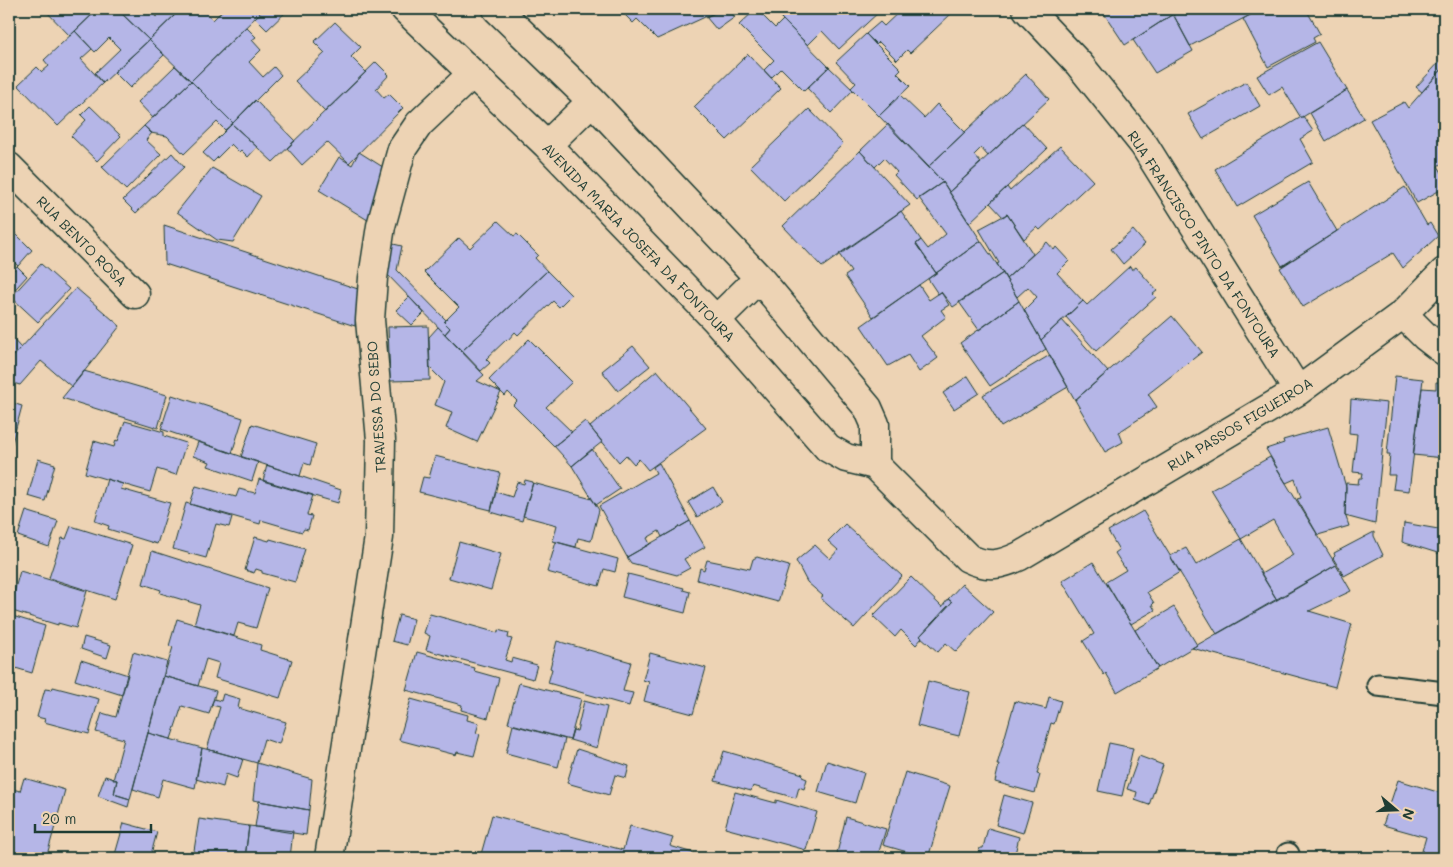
<svg xmlns="http://www.w3.org/2000/svg" width="1453" height="867" font-family="Mali,sans-serif">
  <style>
    .building { fill: #b5b6e7; stroke: #1f3d34 }
    .lines { fill: none; stroke-linecap: round; stroke-linejoin: round }
    .lane-casing { stroke: #1f3d34; stroke-width: 25 }
    .street-casing { stroke: #1f3d34; stroke-width: 31 }
    .lane { stroke: #edd3b4; stroke-width: 21 }
    .street { stroke: #edd3b4; stroke-width: 28 }
    .labels { text-anchor: middle; dominant-baseline: central; stroke-width: 5; stroke-linejoin: round; paint-order: stroke }
    .street-label { font-size: 14px; fill: #1f3d34; stroke: #edd3b4 }
  </style>
  <rect width="100%" height="100%" fill="#edd3b4"/>
  <filter id="ink" filterUnits="userSpaceOnUse"><feTurbulence type="fractalNoise" baseFrequency=".02" numOctaves="2"/><feDisplacementMap in="SourceGraphic" scale="10" xChannelSelector="R" yChannelSelector="G"/><feConvolveMatrix kernelMatrix="1 2 1 2 8 2 1 2 1" color-interpolation-filters="sRGB"/></filter>
  <g filter="url(#ink)">
    <path class="building" d="M44 9H98L70 36Z
      M98 9H117L149 40 103 83 95 73 120 49 109 38 95 52 75 31Z
      M117 9H149L156 17 164 9H167L174 16 149 40Z
      M181 9H207L205 11 213 20 224 9H264L191 81 149 40Z
      M264 9H289L267 30 255 18Z
      M619 9H713L716 12 657 39 637 19 633 23Z
      M724 9H728L735 17 717 30 706 17Z
      M756 9 775 28 783 20 829 67 804 91 781 68 771 78 764 70 774 60 739 25Z
      M772 9H791L781 18Z
      M791 9H877L880 11 839 49 822 31 808 45 781 18Z
      M902 9H950L953 12 910 53 907 50 897 60 879 42 876 45 866 34 880 22 884 26Z
      M1101 9H1181L1125 45Z
      M1181 9H1248L1252 14 1190 46 1173 14Z
      M1248 9H1256L1257 11 1252 14Z
      M1256 9H1306L1320 34 1313 38 1315 42 1268 67 1243 19 1257 11Z
      M1173 14 1193 51 1155 73 1133 40Z
      M335 22 361 47 351 57 366 72 325 112 295 81 325 53 314 42Z
      M246 27 256 37 252 40 261 50 249 62 263 77 274 67 281 75 233 123 191 81Z
      M75 31 92 49 81 59 103 83 58 126 18 85 37 67 42 72 49 66 44 60Z
      M866 34 901 69 897 73 910 86 879 116 851 88 856 83 836 62Z
      M149 40 164 55 130 88 114 72Z
      M1318 42 1347 90 1301 118 1282 87 1269 95 1257 76Z
      M748 54 781 88 727 140 694 107Z
      M1444 57V67L1422 92 1416 87Z
      M376 62 389 75 376 89 384 98 389 94 403 108 349 163 327 142 302 165 287 148Z
      M175 66 191 81 153 118 138 102Z
      M829 67 853 90 831 113 807 88Z
      M1444 67V161L1438 166 1444 176V188L1417 203 1370 120 1404 102 1408 108Z
      M1026 74 1049 99 988 156 981 148 974 155 981 163 949 192 943 182 928 167Z
      M191 81 233 123 225 130 217 122 184 154 167 136 151 133 144 126Z
      M1246 82 1260 106 1203 139 1188 114Z
      M1347 90 1364 118 1326 141 1310 113Z
      M900 95 924 118 937 104 965 132 928 167 879 116Z
      M255 100 295 141 273 162 232 124Z
      M90 106 121 136 97 161 71 136 86 120 81 115Z
      M809 109 843 144 784 201 750 166Z
      M1303 116 1313 131 1300 139 1313 162 1237 207 1215 169Z
      M1023 123 1047 149 969 223 949 192Z
      M232 124 257 147 248 157 241 150 239 152 231 144 213 162 203 153Z
      M888 124 943 182 917 200 894 175 897 172 884 158 875 167 860 151Z
      M144 126 152 133 146 140 161 154 126 190 102 167Z
      M1060 146 1093 181 1040 230 1037 227 1024 239 1007 214 1003 217 990 203 1007 187 1010 191Z
      M860 151 910 205 822 267 783 226Z
      M359 152 386 169 371 222 319 190 339 157 352 165Z
      M172 153 184 167 136 213 123 200Z
      M212 168 261 196 233 242 217 240 177 212Z
      M943 182 981 241 936 273 916 244 921 240 928 249 946 234 919 198Z
      M1308 182 1337 231 1282 266 1252 215Z
      M1405 187 1427 225 1430 223 1438 236 1403 268 1393 253 1303 307 1280 268Z
      M901 211 921 240 916 244 936 273 873 317 845 276 851 272 839 254Z
      M1007 214 1033 254 1006 279 997 264 999 263 979 229Z
      M498 221 514 236 517 234 538 255 535 258 547 271 462 351 445 334 450 328 444 322 459 307 424 272 459 238 470 248Z
      M164 225 358 289 355 326 165 264Z
      M9 227 32 250 18 266 13 261 9 265Z
      M1133 230 1145 244 1123 264 1111 249Z
      M981 241 1003 273 953 307 941 292 938 294 928 279Z
      M1047 242 1054 250 1056 247 1069 261 1057 273 1083 301 1041 340 1024 310 1037 297 1028 287 1017 297 1006 279Z
      M389 243 402 246 397 270 446 320 444 322 450 328 445 334 384 271Z
      M41 264 69 289 38 322 11 297Z
      M17 266 27 276 9 296V276Z
      M1130 266 1132 270 1136 267 1157 291 1153 294 1156 297 1096 351 1066 317 1083 301 1087 305Z
      M547 271 571 295 559 307 553 301 518 335 515 332 508 340 507 339 486 359 490 363 481 371 462 351Z
      M1003 273 1019 301 979 330 959 302Z
      M919 285 929 300 941 292 949 305 941 310 946 317 921 336 938 358 919 372 908 355 888 366 861 326Z
      M76 288 120 326 72 387 41 361 20 385 9 382V361Z
      M409 297 424 313 412 325 396 310Z
      M1019 301 1046 349 990 386 960 343Z
      M1172 316 1202 352 1148 394 1157 407 1119 432 1123 442 1105 452 1075 400Z
      M1062 320 1108 372 1075 400 1041 340Z
      M428 326 430 380 390 381 388 327Z
      M438 327 484 375 477 381 501 392 477 442 446 428 452 412 435 405 444 382 430 368 429 337Z
      M9 335 21 348 9 361Z
      M529 339 572 382 546 407 572 432 554 446 513 405 517 401 508 392 505 396 489 380Z
      M633 346 650 366 618 391 602 371Z
      M1050 355 1068 387 1001 427 983 395Z
      M657 370 706 428 648 470 639 459 634 464 626 455 619 462 590 427Z
      M84 371 167 395 158 428 62 398Z
      M968 376 979 393 954 409 943 393Z
      M1395 376 1423 379 1409 491 1393 489 1395 475H1388L1390 454H1387Z
      M1436 382 1444 383V458L1413 455 1422 388 1436 389Z
      M172 395 243 418 232 453 161 429Z
      M1351 399 1387 403 1375 524 1345 516 1346 483 1358 484 1359 478H1362L1363 473 1353 472 1357 434 1349 433Z
      M9 402 22 406 9 454Z
      M125 421 164 432V436L186 443 176 475 157 469 150 492 85 473 94 441 114 447 116 440 118 441Z
      M585 421 602 442 572 466 554 446Z
      M252 424 316 444 310 465 304 463 300 476 241 457Z
      M1328 427 1346 487 1345 516 1346 517 1349 526 1318 535 1297 499 1301 498 1295 479 1286 483 1266 449 1284 443 1283 440Z
      M198 442 258 462 252 481 208 466 210 462 193 456Z
      M592 449 620 489 596 505 572 466Z
      M435 456 500 473 491 510 419 492 423 477 429 478Z
      M1270 457 1336 565 1277 600 1261 574 1293 555 1273 520 1241 539 1211 490Z
      M38 459 55 464 45 501 28 496Z
      M659 463 690 521 662 537 659 531 647 538 650 544 627 557 599 506 656 473 653 467Z
      M267 465 341 490 338 503 263 481Z
      M107 479 123 484 121 489 170 503 157 544 108 529 109 526 95 521Z
      M259 479 313 495 307 515 312 516 308 530 304 529 302 532 261 520 260 524 190 504 196 486 236 497 239 489 255 493Z
      M525 480 533 482 522 521 491 512 496 492 512 497 517 482 524 484Z
      M533 483 592 499 599 510 591 541 578 538 576 547 553 541 557 525 523 516Z
      M713 487 722 502 697 517 688 502Z
      M186 503 232 517 229 527 216 524 206 558 173 549Z
      M26 511 58 521 49 547 18 536Z
      M1143 511 1180 572 1147 592 1154 603 1152 605 1155 610 1131 624 1106 582 1126 570 1115 553 1119 550 1108 531Z
      M690 521 705 547 684 559 690 568 677 575 631 563 627 557Z
      M1404 523 1444 530V555L1402 542Z
      M845 524 902 576 854 628 820 598 823 596 807 582 796 561 815 545 830 559 838 550 828 541Z
      M71 526 132 545 115 599 49 578 62 538 66 539Z
      M1374 532V536L1383 555 1344 576 1333 558 1335 556 1334 553Z
      M255 537 269 541 270 539 305 549 295 582 262 573V571L256 569 254 573 245 570Z
      M1241 539 1277 600 1217 634 1170 556 1186 548 1196 565Z
      M459 542 501 554 491 590 449 578Z
      M556 542 618 559 615 572 604 569 599 586 547 572Z
      M152 551 268 588 256 628 238 623 234 636 194 624 200 605 160 593 161 590 143 584Z
      M757 557 789 566 778 602 697 580 700 568 704 570 707 560 750 569 753 559Z
      M1093 562 1158 668 1117 692 1106 673 1104 675 1083 641 1094 634 1062 581Z
      M1336 565 1351 591 1309 611 1352 624 1335 687 1192 648Z
      M20 571 87 591 76 628 58 623V625L9 610Z
      M628 574 684 588 683 590 690 592 685 613 622 597Z
      M911 577 942 607 948 599 952 602 920 636 922 638 916 645 901 630 895 637 873 616Z
      M962 584 993 612 956 652 946 643 938 652 920 636 952 602 948 599Z
      M1174 607 1197 645 1158 668 1135 630Z
      M430 614 498 633V630L509 633 508 638 512 639 505 660 511 662 512 658 537 665 533 679 426 650 430 636 424 633Z
      M9 615 45 626 32 673 9 666Z
      M399 615 414 619 407 645 392 641Z
      M177 619 261 645 260 650 292 660 280 698 215 678 219 663 206 659 198 686 164 676 173 647 169 646Z
      M84 637 111 645 107 658 81 649Z
      M557 641 631 662 623 691 633 693 629 706 548 683 552 669 550 668Z
      M133 652 167 662 130 799 114 794 117 780H113L124 739 96 732 102 713 116 717Z
      M417 652 475 668 474 671 499 678 488 718 461 710 462 705 406 690Z
      M650 653 706 668 693 714 644 701 649 682 643 680Z
      M81 660 128 675 122 695 75 680Z
      M164 676 216 691 209 714 182 706 171 739 148 733Z
      M928 681 970 692 959 736 917 726Z
      M519 683 581 699 570 740 508 723Z
      M53 687 99 699 89 734 44 722 45 719 37 717 45 689 52 690Z
      M223 694 240 699 238 708 286 722 279 744 264 739 257 763 207 749 220 707 211 705 214 699 221 701Z
      M1049 697 1061 701 1054 724 1051 723 1037 774 1040 775 1035 793 995 782 999 765H997L1015 701 1046 709Z
      M411 699 468 715 467 720 479 723 476 733 480 734 474 756 457 752 456 755 399 740Z
      M584 701 607 707 597 748 570 740 573 730 577 731Z
      M513 725 565 739 558 767 506 753Z
      M148 733 202 748 195 788 163 779 158 797 133 789Z
      M1109 743 1133 748 1122 796 1098 791Z
      M202 748 243 759 237 778 226 774 223 787 196 779Z
      M577 749 629 766 626 778 615 775 609 795 567 783Z
      M724 751 803 774 802 777 807 779 804 789 799 787 796 798 753 786 751 791 715 781Z
      M1139 756 1163 765 1149 805 1135 800 1137 792 1127 789Z
      M827 761 864 773 855 803 818 792Z
      M257 763 312 779 309 810 253 800Z
      M905 772 950 786 928 858 883 845Z
      M105 776 117 780 114 794 130 799 128 807 98 796Z
      M24 778 65 790 47 855 35 851 33 858H9L11 843 9 842V788L20 791Z
      M1398 780 1444 794V851L1442 858H1420L1426 837 1383 825Z
      M735 792 776 803V800L817 812 806 850 725 828Z
      M1004 795 1032 803 1023 833 996 825Z
      M259 801 309 810 306 835 255 827Z
      M492 815 623 850 630 826 673 838 670 846 693 853 691 858H480Z
      M846 817 886 829 877 858H855L837 853Z
      M199 819 249 826 245 858 193 857Z
      M124 823 157 832 150 858H114Z
      M249 826 293 831 290 858H245Z
      M988 828 1019 837 1014 858H974L975 854 978 855 980 848H983Z"/>
    <g class="lines">
      <defs>
        <path id="lane" d="M1378 685 1444 693
          M1287 858 1288 854"/>
        <path id="street" d="M405 9 547 145 716 320 828 448 846 458 875 465 968 558C988 568 1001 565 1020 556L1298 391 1403 314 1444 272
          M497 9 592 101 759 278 868 408 875 424V465
          M1027 9 1079 64 1144 145 1298 391
          M547 145 592 101
          M9 167 135 294
          M1403 314 1426 337 1444 351
          M716 320 759 278
          M329 858 379 537 381 440 370 320 373 278 381 226 402 149 419 124 472 74"/>
      </defs>
      <use href="#lane" class="lane-casing"/>
      <use href="#street" class="street-casing"/>
      <use href="#lane" class="lane"/>
      <use href="#street" class="street"/>
    </g>
  </g>
  <g class="labels">
    <g class="street-label">
      <text transform="translate(82 241) rotate(45)">RUA BENTO ROSA</text>
      <text transform="translate(639 242) rotate(46)">AVENIDA MARIA JOSEFA DA FONTOURA</text>
      <text transform="translate(1204 244) rotate(57)">RUA FRANCISCO PINTO DA FONTOURA</text>
      <text transform="translate(376 407) rotate(-94)">TRAVESSA DO SEBO</text>
      <text transform="translate(1240 424) rotate(-31)">RUA PASSOS FIGUEIROA</text>
    </g>
  </g>
  <rect width="1453" height="867" fill="none" stroke="#edd3b4" stroke-width="30"/>
  <rect x="15" y="15" width="1423" height="837" fill="none" stroke="#1f3d34" stroke-width="2" filter="url(#ink)"/>
  <g transform="translate(1396 810) rotate(109)" stroke="#edd3b4" stroke-width="4" paint-order="stroke">
  <path d="M0-4L9 19L0 12L-9 19Z" fill="#1f3d34"/>
  <text y="-8" font-size="14" font-weight="bold" text-anchor="middle" fill="#1f3d34">N</text>
  </g>
  <path d="M35 824v8h116v-8" fill="none" stroke="#1f3d34" stroke-width="2.5"/>
  <text x="42" y="824" font-size="15" fill="#1f3d34" stroke="#edd3b4" stroke-width="4" paint-order="stroke">20 m</text>
</svg>
